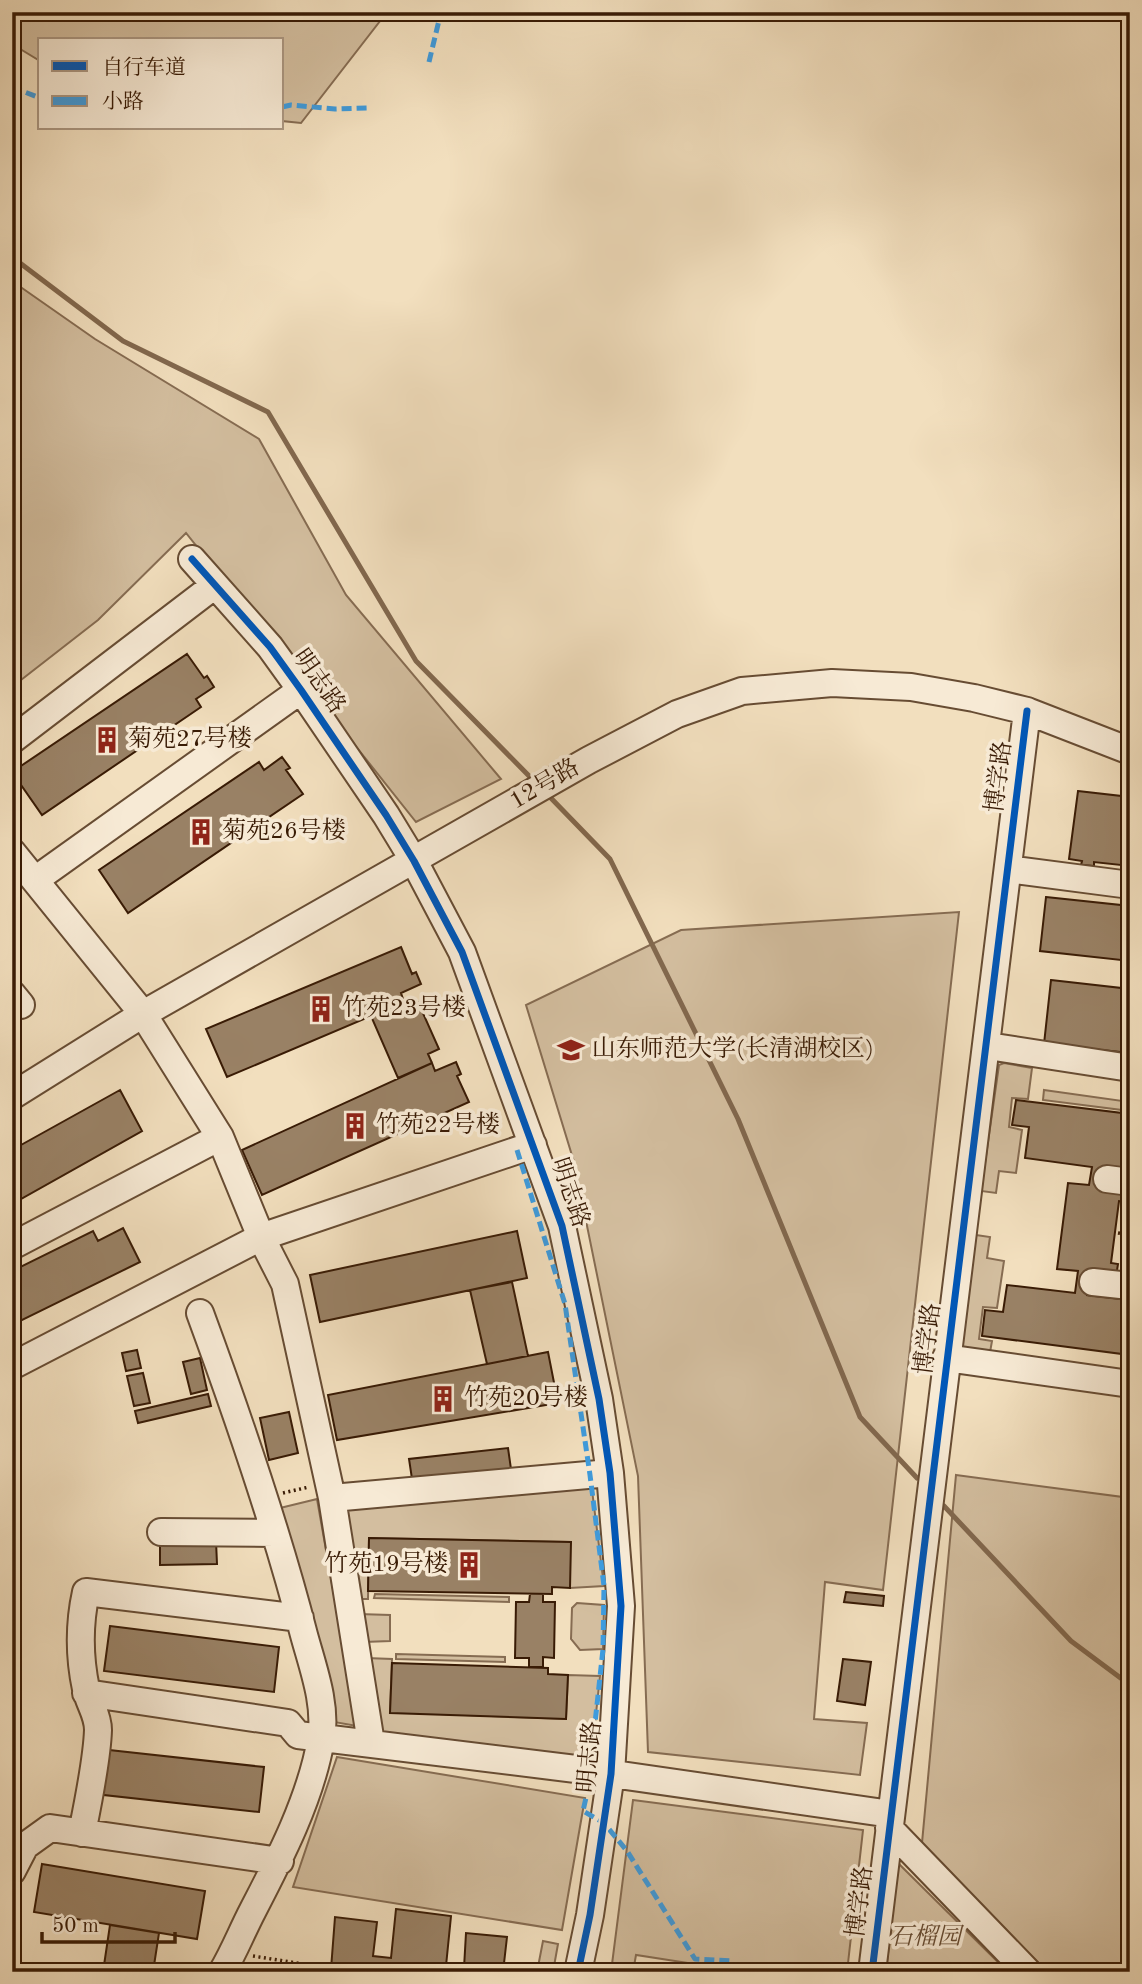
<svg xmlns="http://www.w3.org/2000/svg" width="1142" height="1984" font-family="'Old Standard TT','Noto Serif SC',serif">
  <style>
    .green { fill: #d3be9f; stroke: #866c52; stroke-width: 2 }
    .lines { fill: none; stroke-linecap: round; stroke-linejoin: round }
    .stream { stroke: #82684e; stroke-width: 5 }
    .building { fill: #998165; stroke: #391b05; stroke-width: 2 }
    .minor-casing { stroke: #674c33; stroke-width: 30 }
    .path { stroke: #391b05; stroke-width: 3.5; stroke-dasharray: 2 3.5; stroke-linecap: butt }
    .minor { stroke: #f7ead5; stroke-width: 26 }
    .quiet { stroke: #3e9bdd; stroke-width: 5; stroke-dasharray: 10 5; stroke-linecap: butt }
    .cycleway-casing { stroke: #f7ead5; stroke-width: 11 }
    .cycleway { stroke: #0057b8; stroke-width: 7 }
    .labels { text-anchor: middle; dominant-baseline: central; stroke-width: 7; stroke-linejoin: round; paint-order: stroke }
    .street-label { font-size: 24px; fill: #391b05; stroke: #f7ead5 }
    .poi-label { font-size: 24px; fill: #391b05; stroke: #f7ead5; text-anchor: start }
    .park-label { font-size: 24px; font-style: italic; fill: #674c33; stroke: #f7ead5 }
  </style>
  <rect width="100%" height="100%" fill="#f2dfbe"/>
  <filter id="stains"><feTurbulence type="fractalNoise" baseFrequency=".00286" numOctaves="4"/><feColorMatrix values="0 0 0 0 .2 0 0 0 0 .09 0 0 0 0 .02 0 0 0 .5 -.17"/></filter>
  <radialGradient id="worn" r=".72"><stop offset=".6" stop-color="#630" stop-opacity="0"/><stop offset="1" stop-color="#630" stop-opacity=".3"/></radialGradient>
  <path class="green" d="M12 12H387L301 123 282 121V40H40V61L12 44Z
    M12 281 95 339 259 439 346 595 501 779 416 822 186 533 98 620 12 687Z
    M959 912 883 1590 825 1582 814 1719 867 1723 860 1775 648 1752 638 1476 574 1162 526 1005 681 930Z
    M1004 1063 1032 1068 1028 1099 1012 1098 1009 1127 1022 1130 1016 1173 999 1171 996 1193 981 1191 999 1065Z
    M1044 1090 1130 1102V1111L1043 1100Z
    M976 1235 990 1237 987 1258 1004 1261 997 1308 983 1307 979 1339 992 1341 989 1358 960 1355Z
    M1125 1240H1130V1281L1120 1280Z
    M956 1475 1130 1498V1972H1047L922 1843Z
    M591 1482 604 1586 570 1588V1542L369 1538 368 1599H355L341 1520 349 1504Z
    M317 1499 357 1726 334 1722 280 1508Z
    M375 1594 509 1597V1602L374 1598Z
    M577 1603 604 1605 603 1649 580 1650 571 1639 572 1608Z
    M358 1614 390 1615V1641L364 1642Z
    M396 1654 505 1657V1662L396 1659Z
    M366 1658 392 1659 390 1712 566 1719 568 1675 600 1676 592 1751 579 1758 383 1735Z
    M337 1757 585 1798 562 1930 293 1887Z
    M633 1800 863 1830 847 1972H727V1969L636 1955 633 1972H611Z
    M898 1863 1008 1972H886Z
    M543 1941 558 1944 553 1972H537Z"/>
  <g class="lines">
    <path class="stream" d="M12 257 123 341 268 412 416 661 535 782
      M547 794 610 859 738 1119 860 1417 917 1478
      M944 1506 1071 1641 1130 1685"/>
  </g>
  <path class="building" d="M187 654 204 678 207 676 214 687 196 699 201 707 42 815 12 772Z
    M282 757 290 768 286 770 303 794 128 913 99 870 259 762 264 770Z
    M1078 791 1130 797V866L1094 862V866L1081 865 1082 861 1069 859Z
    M1046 897 1130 906V961L1040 951Z
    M401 947 412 974 416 972 421 984 401 993 404 1002 227 1077 206 1029Z
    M1051 980 1130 989V1053L1044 1044Z
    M404 1002 407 1007 418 1002 439 1049 428 1054 432 1063 398 1078 371 1016Z
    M456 1062 461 1074 457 1076 469 1102 262 1195 242 1150 432 1063 435 1071Z
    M120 1090 142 1131 12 1204V1150Z
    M1016 1100 1130 1114V1172L1127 1202 1119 1201 1111 1263 1118 1264 1116 1277 1089 1273 1087 1295 1130 1300V1355L982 1336 985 1310 1003 1312 1007 1285 1075 1293 1078 1271 1057 1269 1068 1183 1089 1185 1092 1167 1025 1158 1029 1127 1012 1125Z
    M123 1228 140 1262 12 1325V1271L93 1231 98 1241Z
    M517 1231 527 1278 320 1322 310 1275Z
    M512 1282 528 1356 487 1364 470 1290Z
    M137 1350 141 1368 126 1371 122 1353Z
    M548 1352 558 1403 337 1440 328 1395Z
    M200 1358 207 1390 191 1394 183 1362Z
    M143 1373 150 1403 134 1406 127 1376Z
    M208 1394 211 1406 138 1423 135 1411Z
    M289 1412 298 1453 269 1460 260 1418Z
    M508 1448 511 1469 412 1479 409 1459Z
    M369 1538 571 1542 570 1588 552 1587V1594L368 1591Z
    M160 1541H216L217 1564 160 1565Z
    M846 1592 884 1596 883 1606 844 1602Z
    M530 1594H543V1602H555L554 1658 543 1657V1667H529V1658H515L516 1602H529Z
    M110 1626 279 1647 274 1692 104 1671Z
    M843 1659 871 1662 865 1705 837 1701Z
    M392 1663 548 1668V1674L568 1675 566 1719 390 1713Z
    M100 1749 264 1767 259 1812 95 1794Z
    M42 1864 205 1891 197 1939 34 1912Z
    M396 1909 451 1916 446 1966 464 1968 466 1933 507 1937 503 1972H357L331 1969 335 1917 377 1922 373 1956 391 1958Z
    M110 1925 159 1933 153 1972H103Z"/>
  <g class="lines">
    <defs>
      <path id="minor" d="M192 559 270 647 301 690 386 815 414 861 462 952 562 1226 599 1399 610 1473 621 1606 611 1774 590 1915 578 1972
        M12 740 215 585
        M12 852 143 1014 220 1137 261 1237 285 1284 332 1498 371 1743
        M1008 869 1130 885
        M35 880 301 690
        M12 994 21 1005
        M988 1046 1130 1068
        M12 1096 143 1014 589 760 677 714 742 691 832 683 911 687 974 698 1027 711 1130 751
        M1107 1179 1130 1182
        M12 1246 220 1137
        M1093 1282 1130 1286
        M200 1313C239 1419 276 1526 304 1635 313 1668 327 1705 321 1739 311 1798 280 1858 253 1910 242 1931 234 1952 222 1972
        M946 1358 1130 1384
        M12 1366 261 1237 533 1145
        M332 1498 610 1473
        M161 1532 274 1533
        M86 1693 288 1723 298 1735 592 1771 891 1814
        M889 1828 1028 1972
        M82 1833C88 1803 97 1760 98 1730 98 1714 89 1704 86 1689 79 1656 79 1624 86 1592L300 1618
        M12 1871 25 1846 50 1828 280 1861
        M872 1972 1027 711"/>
    </defs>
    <use href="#minor" class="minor-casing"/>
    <path class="path" d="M1118 1233 1130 1235
      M283 1493 309 1487
      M253 1956 303 1964 302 1972"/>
    <use href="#minor" class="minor"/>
    <path class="quiet" d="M429 62 441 12
      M12 87 40 98
      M282 107 291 105 335 109 369 108
      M517 1150 565 1304 590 1475 604 1586 603 1649 592 1751V1771L583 1811 604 1823 627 1851 695 1959 733 1961V1972"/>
    <defs>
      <path id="cycleway" d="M192 559 270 647 301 690 386 815 414 861 462 952 562 1226 599 1399 610 1473 621 1606 611 1774 590 1915 578 1972
        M872 1972 1027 711"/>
    </defs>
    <use href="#cycleway" class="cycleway-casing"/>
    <use href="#cycleway" class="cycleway"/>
  </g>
  <defs>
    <symbol id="building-bare" viewBox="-9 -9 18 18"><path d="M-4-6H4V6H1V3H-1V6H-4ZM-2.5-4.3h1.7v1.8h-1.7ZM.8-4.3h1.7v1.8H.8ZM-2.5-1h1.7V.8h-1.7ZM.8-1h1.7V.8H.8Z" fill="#8f2418" stroke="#f7ead5" stroke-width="2.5" paint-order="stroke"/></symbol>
    <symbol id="university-bare" viewBox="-9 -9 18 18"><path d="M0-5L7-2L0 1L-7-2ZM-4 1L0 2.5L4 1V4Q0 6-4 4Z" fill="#8f2418" stroke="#f7ead5" stroke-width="2.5" paint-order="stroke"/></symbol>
  </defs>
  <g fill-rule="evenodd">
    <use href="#building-bare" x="88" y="721" width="38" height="38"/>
    <use href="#building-bare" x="182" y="813" width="38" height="38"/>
    <use href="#building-bare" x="302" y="990" width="38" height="38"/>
    <use href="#university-bare" x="552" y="1031" width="38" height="38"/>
    <use href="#building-bare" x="336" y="1107" width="38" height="38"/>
    <use href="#building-bare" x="424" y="1380" width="38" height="38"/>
    <use href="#building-bare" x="450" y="1546" width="38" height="38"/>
  </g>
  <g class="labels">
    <g class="street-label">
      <text transform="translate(318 682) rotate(55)">明志路</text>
      <text transform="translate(1000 777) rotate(-83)">博学路</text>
      <text transform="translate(545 785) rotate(-30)">12号路</text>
      <text transform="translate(569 1193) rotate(71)">明志路</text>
      <text transform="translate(929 1339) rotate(-83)">博学路</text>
      <text transform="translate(591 1757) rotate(-85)">明志路</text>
      <text transform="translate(861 1902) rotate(-83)">博学路</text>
    </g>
    <g class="poi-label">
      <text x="128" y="740">菊苑27号楼</text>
      <text x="222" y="832">菊苑26号楼</text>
      <text x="342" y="1009">竹苑23号楼</text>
      <text x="592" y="1050">山东师范大学(长清湖校区)</text>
      <text x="376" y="1126">竹苑22号楼</text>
      <text x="464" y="1399">竹苑20号楼</text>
      <text x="448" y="1565" text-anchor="end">竹苑19号楼</text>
    </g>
    <g class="park-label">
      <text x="925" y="1938">石榴园</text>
    </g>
  </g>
  <rect width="1142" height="1984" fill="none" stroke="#f2dfbe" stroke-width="42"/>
  <rect x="14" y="14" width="1114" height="1956" fill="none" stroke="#391b05" stroke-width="3.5"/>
  <rect x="21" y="21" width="1100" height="1942" fill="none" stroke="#391b05" stroke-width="2"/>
  <rect x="38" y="38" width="245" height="91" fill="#f7ead5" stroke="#ab9782" stroke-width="2"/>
  <rect x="52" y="61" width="35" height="10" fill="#0057b8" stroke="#ab9782" stroke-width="2"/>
  <text x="102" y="74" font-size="21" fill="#391b05">自行车道</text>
  <rect x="52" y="96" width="35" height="10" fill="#3e9bdd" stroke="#ab9782" stroke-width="2"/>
  <text x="102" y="108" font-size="21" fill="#391b05">小路</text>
  <path d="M42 1932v10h133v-10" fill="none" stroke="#391b05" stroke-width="3.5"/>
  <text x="52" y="1932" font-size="21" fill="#391b05" stroke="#f7ead5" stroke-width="5" paint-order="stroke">50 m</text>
  <rect width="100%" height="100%" filter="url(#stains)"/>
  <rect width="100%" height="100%" fill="url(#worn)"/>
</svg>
